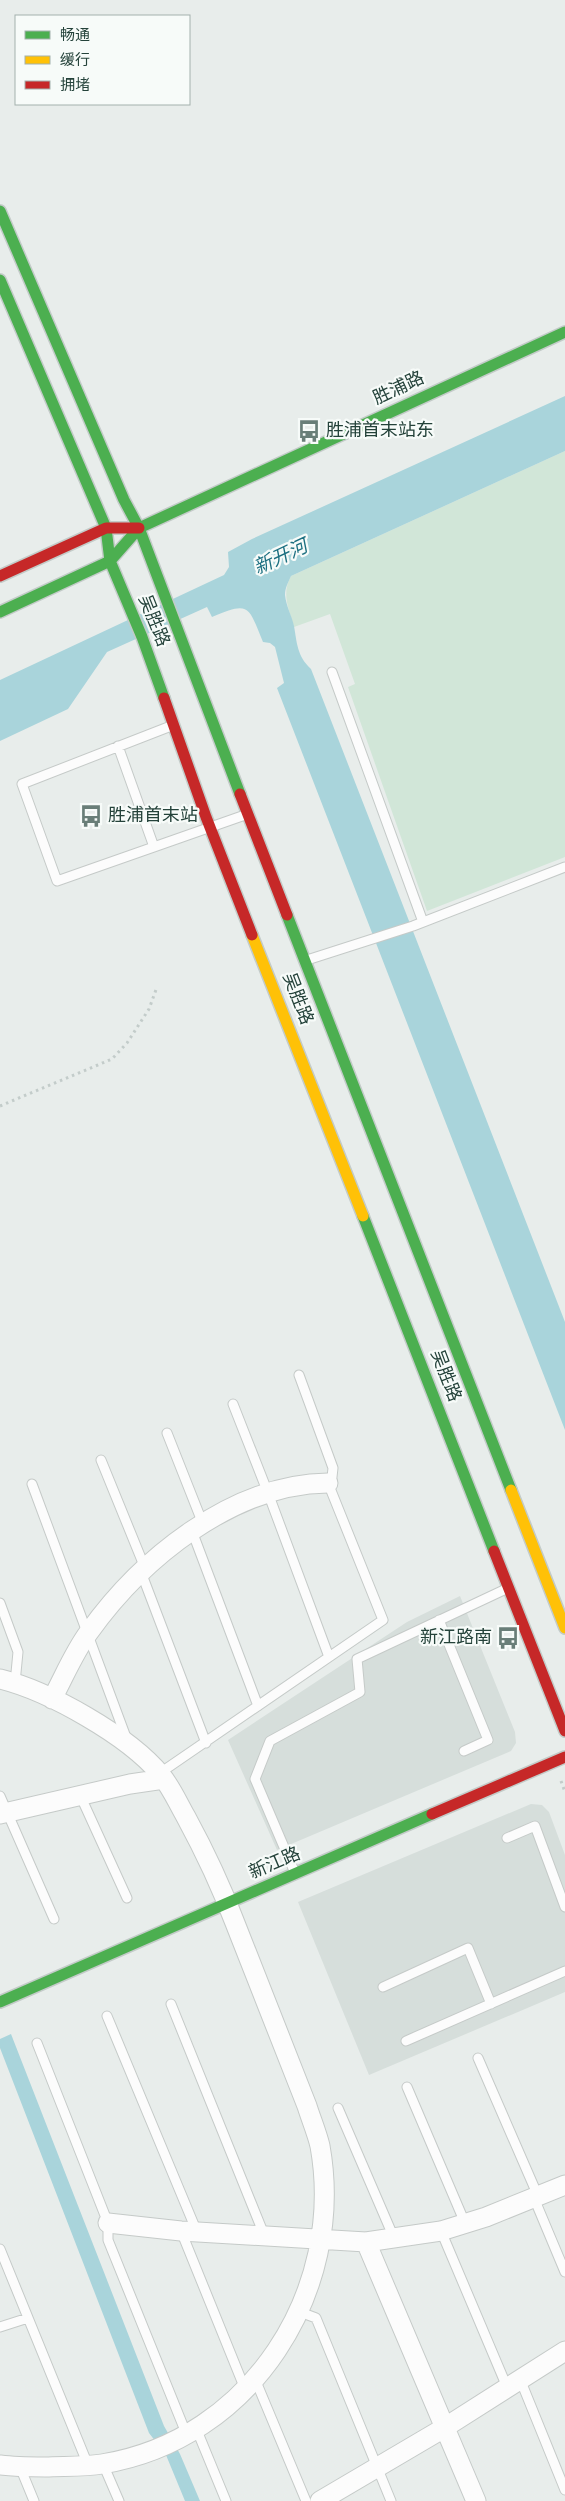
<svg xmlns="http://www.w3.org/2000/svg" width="565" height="2501" font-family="Overpass,'Noto Sans SC',sans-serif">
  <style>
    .built { fill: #d6dedb }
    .green { fill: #d1e6d8 }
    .water { fill: #a9d4db }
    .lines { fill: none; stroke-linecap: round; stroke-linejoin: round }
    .lane-casing { stroke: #c5cac8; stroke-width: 11 }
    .street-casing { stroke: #c5cac8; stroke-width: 21 }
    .fast-casing { stroke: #c3cbc8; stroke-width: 14 }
    .slow-casing { stroke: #c3cbc8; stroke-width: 14 }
    .jam-casing { stroke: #c3cbc8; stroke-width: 14 }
    .path { stroke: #c3ccca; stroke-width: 3; stroke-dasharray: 2.5 4; stroke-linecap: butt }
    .lane { stroke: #fcfcfc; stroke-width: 9 }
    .street { stroke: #fcfcfc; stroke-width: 19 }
    .fast { stroke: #4caf50; stroke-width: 11 }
    .slow { stroke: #ffc107; stroke-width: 11 }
    .jam { stroke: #c62828; stroke-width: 11 }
    .labels { text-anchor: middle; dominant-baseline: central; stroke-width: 4.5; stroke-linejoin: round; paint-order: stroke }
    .street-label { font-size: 18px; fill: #24423a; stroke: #f7fbf9 }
    .poi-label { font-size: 18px; fill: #24423a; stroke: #f7fbf9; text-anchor: start }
    .water-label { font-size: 19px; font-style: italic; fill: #1c6f80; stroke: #f7fbf9 }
  </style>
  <rect width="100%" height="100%" fill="#e8edeb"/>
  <path class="built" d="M460 1596 515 1732 516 1743 511 1751 277 1850 228 1740 407 1622Z
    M531 1804 542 1805 549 1812 565 1855V1992L369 2075 298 1902Z"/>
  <path class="green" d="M565 451V857L427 911 348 687 355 684 330 614 294 627C289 609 281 594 291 576Z"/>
  <path class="water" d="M565 396V451L291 576C288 583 285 588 285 595 286 606 292 616 294 626 297 643 297 656 311 669L565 1322V1430L277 688 284 683 275 647 270 643 263 642C248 606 250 601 212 617L207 607 107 652 68 709 0 741V680L224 575 229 567 228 552 252 539Z
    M11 2034 164 2426 180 2454 200 2501H185L166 2455 149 2433 0 2048V2039Z"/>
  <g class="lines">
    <defs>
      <path id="lane" d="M332 672 423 922
        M171 726 22 784 57 881 245 815
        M118 746 154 847
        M307 960 413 926 565 867
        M233 1404 268 1493 329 1657
        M167 1433 203 1524
        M101 1460 145 1568
        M32 1484 127 1740
        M192 1531 258 1706
        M141 1572 206 1743
        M0 1603 18 1652 15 1683
        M439 1620 488 1740 464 1751
        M160 1773 383 1620 328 1483 332 1477 333 1468 299 1375
        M80 1795 127 1898
        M0 1796 54 1919
        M507 1838 535 1826 565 1907
        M295 1873 255 1779 270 1741 360 1692 357 1659 506 1589
        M383 1987 468 1948 491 2004
        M171 2004 265 2237
        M107 2016 197 2232
        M406 2041 565 1971
        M37 2043 108 2223V2240L186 2433
        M478 2058 538 2196
        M407 2087 465 2223
        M338 2108 394 2238
        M534 2198 565 2272
        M181 2231 245 2389
        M441 2231 507 2387
        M0 2249 88 2465
        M300 2312 316 2318 391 2501
        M0 2327 28 2318
        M255 2379 306 2501
        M520 2379 565 2490
        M196 2428 226 2501
        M103 2464 119 2501
        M20 2467 34 2501"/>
      <path id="street" d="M0 1679C49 1691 129 1736 161 1775 171 1787 178 1803 186 1817 205 1852 221 1886 235 1923 259 1984 283 2045 307 2106 311 2119 317 2133 320 2146 346 2291 251 2440 102 2464 84 2467 64 2466 45 2467 30 2467 15 2467 0 2465
        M52 1699C64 1677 74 1652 89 1632 142 1558 233 1484 328 1483
        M0 1814 130 1784 164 1779
        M108 2223 181 2231 366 2242 441 2231 486 2217 565 2185
        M366 2242 476 2501
        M320 2501 444 2428 565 2351"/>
      <path id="fast" d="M0 211 124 500 139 528 240 794
        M0 280 106 528 110 561 142 637 164 698
        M0 612 110 561 139 528 565 332
        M287 915 511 1490
        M363 1216 494 1551
        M0 2002 432 1814"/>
      <path id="slow" d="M252 935 363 1216
        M511 1490 565 1628"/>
      <path id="jam" d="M0 576 106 528H139
        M164 698 206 817 252 935
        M240 794 287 915
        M494 1551 565 1731
        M432 1814 565 1757"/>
    </defs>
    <use href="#lane" class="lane-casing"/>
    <use href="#street" class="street-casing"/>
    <use href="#fast" class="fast-casing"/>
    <use href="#slow" class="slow-casing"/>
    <use href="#jam" class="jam-casing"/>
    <path class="path" d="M0 1106 112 1059 127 1043 149 1009 157 987
      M561 1781 565 1792"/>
    <use href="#lane" class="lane"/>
    <use href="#street" class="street"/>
    <use href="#fast" class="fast"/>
    <use href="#slow" class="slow"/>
    <use href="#jam" class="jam"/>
  </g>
  <defs>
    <symbol id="bus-bare" viewBox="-9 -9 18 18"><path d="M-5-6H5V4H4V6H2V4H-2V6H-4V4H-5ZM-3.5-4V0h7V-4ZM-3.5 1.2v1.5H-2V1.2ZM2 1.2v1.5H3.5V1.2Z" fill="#697e78" stroke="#f7fbf9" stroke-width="2.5" paint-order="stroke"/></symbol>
  </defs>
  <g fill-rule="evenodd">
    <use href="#bus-bare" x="293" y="415" width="32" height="32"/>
    <use href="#bus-bare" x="75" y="800" width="32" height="32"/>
    <use href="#bus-bare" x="492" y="1622" width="32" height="32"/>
  </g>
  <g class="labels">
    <g class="street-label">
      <text transform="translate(399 389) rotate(-25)">胜浦路</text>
      <text transform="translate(153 621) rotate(68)">吴胜路</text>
      <text transform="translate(297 999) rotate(69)">吴胜路</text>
      <text transform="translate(445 1376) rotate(69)">吴胜路</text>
      <text transform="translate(275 1864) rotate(-23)">新江路</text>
    </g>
    <g class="poi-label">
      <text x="326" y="431">胜浦首末站东</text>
      <text x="108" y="816">胜浦首末站</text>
      <text x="492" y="1638" text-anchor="end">新江路南</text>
    </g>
    <g class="water-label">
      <text transform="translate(281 558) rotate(-25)">新开河</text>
    </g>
  </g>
  <rect x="15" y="15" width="175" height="90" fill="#f7fbf9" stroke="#a3b1ad"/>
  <rect x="25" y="31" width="25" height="8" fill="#4caf50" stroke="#a3b1ad"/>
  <text x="60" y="40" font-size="15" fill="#24423a">畅通</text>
  <rect x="25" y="56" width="25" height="8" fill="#ffc107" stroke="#a3b1ad"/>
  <text x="60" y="65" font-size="15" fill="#24423a">缓行</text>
  <rect x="25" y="81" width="25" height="8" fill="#c62828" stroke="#a3b1ad"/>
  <text x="60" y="90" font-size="15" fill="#24423a">拥堵</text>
</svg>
